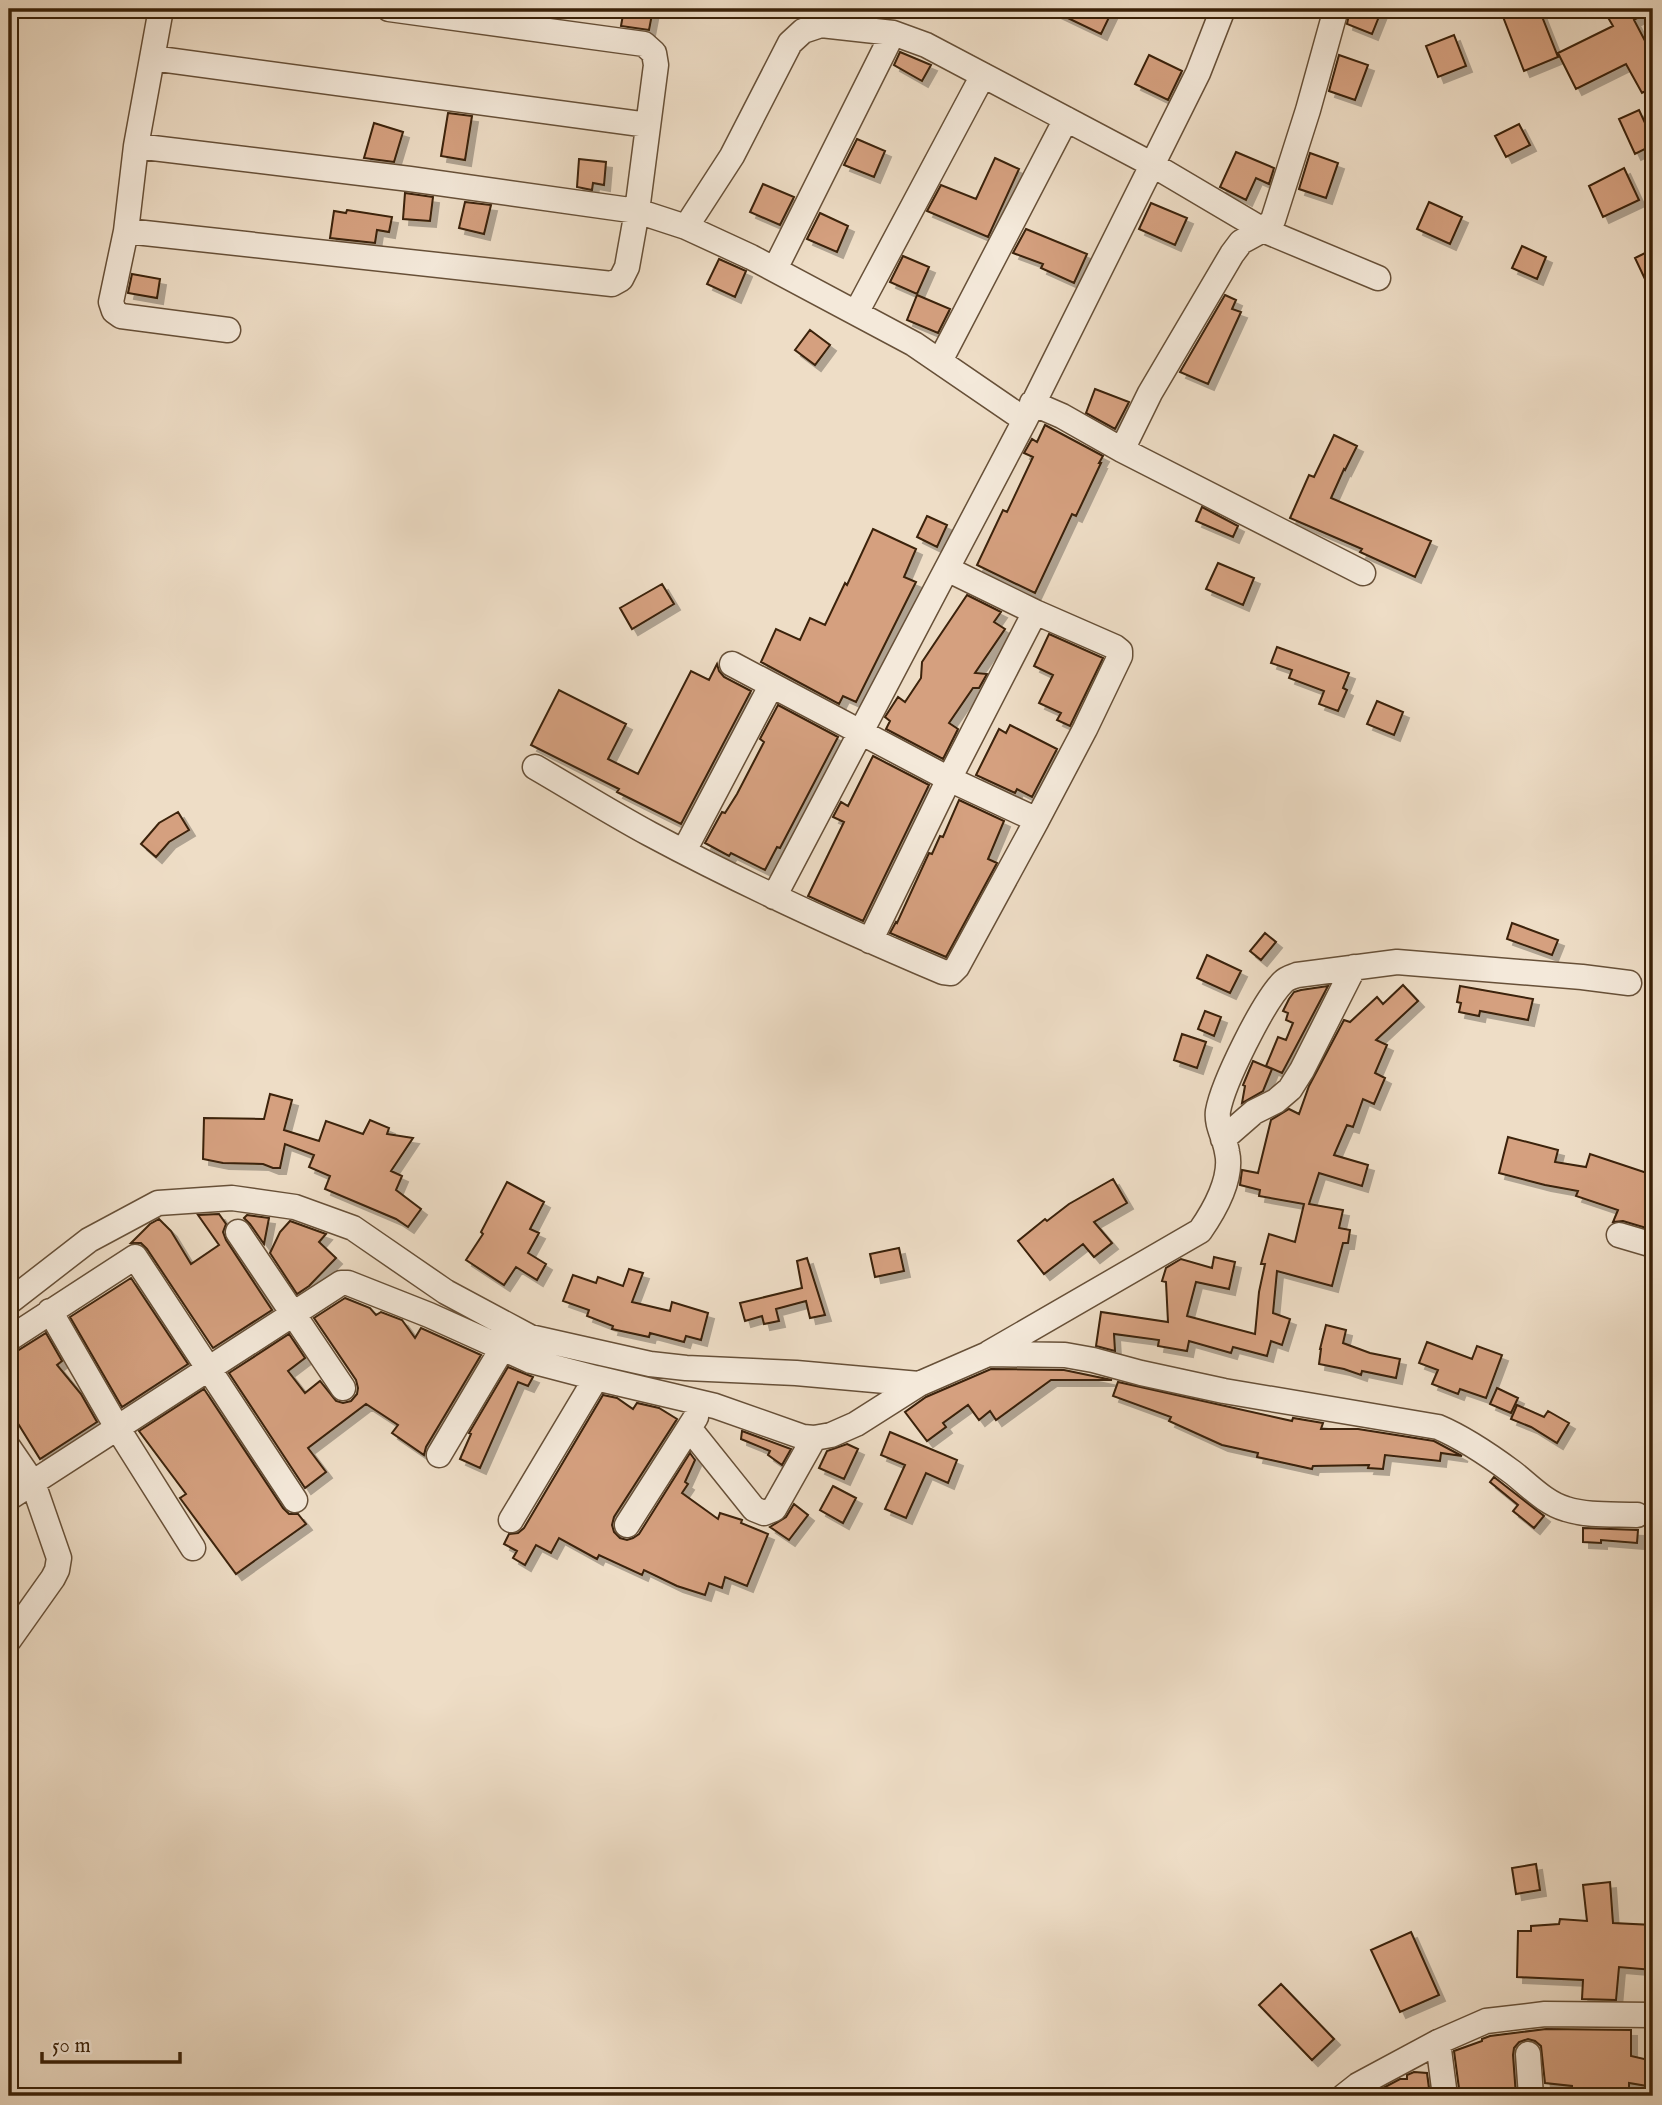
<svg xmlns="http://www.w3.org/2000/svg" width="1662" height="2105" font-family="'IM FELL English',serif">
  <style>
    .building { fill: #d5a07f; stroke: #3a2108; stroke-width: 2; filter: url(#shadow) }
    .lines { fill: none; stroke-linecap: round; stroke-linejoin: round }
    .minor-casing { stroke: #675038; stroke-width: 27 }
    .minor { stroke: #f4e9da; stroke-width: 24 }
  </style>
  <defs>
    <filter id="shadow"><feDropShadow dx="6" dy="6" stdDeviation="0" flood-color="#0004"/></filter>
  </defs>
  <rect width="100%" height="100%" fill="#eeddc6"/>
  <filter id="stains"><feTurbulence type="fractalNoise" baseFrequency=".00286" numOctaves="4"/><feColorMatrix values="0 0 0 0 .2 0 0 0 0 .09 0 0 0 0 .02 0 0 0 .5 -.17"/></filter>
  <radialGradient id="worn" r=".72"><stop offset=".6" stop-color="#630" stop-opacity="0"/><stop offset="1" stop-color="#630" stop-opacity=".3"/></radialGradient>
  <path class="building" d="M624 9H653L649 30 621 26Z
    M1049 9H1113L1101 34Z
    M1350 9H1382L1372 34 1347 24Z
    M1500 9H1539L1558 57 1524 71Z
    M1603 9H1653L1634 20 1653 56V87L1642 93 1626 64 1576 89 1558 53 1613 26Z
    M1454 35 1466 66 1438 77 1426 46Z
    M900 52 931 65 922 81 894 65Z
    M1149 55 1182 71 1168 100 1135 84Z
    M1339 55 1368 65 1355 100 1329 91Z
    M1639 110 1653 140V145L1635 154 1619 119Z
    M448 113 472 116 465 160 441 156Z
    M374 123 403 132 394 162 364 158Z
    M1519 124 1530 145 1506 157 1495 136Z
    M857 139 885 151 874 177 844 165Z
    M1236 152 1274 168 1269 184 1256 178 1246 200 1220 187Z
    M1310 153 1338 163 1326 198 1299 189Z
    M995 158 1019 169 988 237 927 211 941 185 976 199Z
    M579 159 606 162 604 185 593 183 592 190 577 187Z
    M1624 168 1639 200 1603 217 1589 186Z
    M763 184 794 197 780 225 750 212Z
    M405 193 433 197 430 221 403 219Z
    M465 202 491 205 484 234 459 228Z
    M1429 202 1462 217 1450 244 1417 229Z
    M1151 203 1187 218 1175 245 1139 229Z
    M347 210 392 217 389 232 377 230 375 243 330 238 334 211 346 213Z
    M820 213 848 226 837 252 807 239Z
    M1026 229 1087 254 1074 283 1041 268 1043 264 1013 253Z
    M1522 246 1546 257 1537 279 1512 268Z
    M1653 249V296L1635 258Z
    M903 256 929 267 917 294 890 282Z
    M719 259 746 271 735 297 707 284Z
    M132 274 160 279 157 298 128 293Z
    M917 295 950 309 938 333 907 320Z
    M1225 295 1236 300 1232 309 1241 312 1208 384 1180 372Z
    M810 330 830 345 815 365 795 350Z
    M1095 389 1129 402 1115 429 1086 413Z
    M1045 425 1103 456 1099 463H1101L1076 516 1072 514 1035 593 977 565 1003 510 1007 512 1033 457 1024 453 1032 439 1037 442Z
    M1334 435 1357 446 1345 470 1344 469 1331 498 1431 541 1415 577 1360 552 1362 549 1290 518 1309 475 1314 477Z
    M1202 507 1238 526 1233 537 1196 521Z
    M927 516 947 525 937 547 917 537Z
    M873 529 916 549 904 577 916 582 856 702 843 696 839 704 761 662 776 629 800 640 810 618 825 625 845 583 847 585Z
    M1218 563 1254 578 1243 605 1206 589Z
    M662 584 674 604 632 629 620 608Z
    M967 595 1001 612 994 622 1005 629 975 673 987 674 979 688H973L949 723 958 729 943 759 886 729 890 721 885 717 898 697 905 702 921 678 922 662Z
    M1049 634 1103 658 1070 726 1057 720 1061 713 1039 703 1053 675 1034 666Z
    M1277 647 1349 673 1343 688 1347 690 1338 711 1319 704 1324 691 1289 678 1292 670 1271 663Z
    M717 664 719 671 724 677 751 691 681 824 617 792 619 789 531 745 559 690 626 724 608 759 638 774 691 671 709 680Z
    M1377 701 1403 712 1394 735 1367 724Z
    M778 705 838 737 780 848 777 847 765 870 731 853 729 856 705 843 722 812 725 813 737 794 764 742 760 739Z
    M1010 725 1057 749 1032 797 1017 789 1015 793 976 775 999 729 1006 733Z
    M873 756 929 785 863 921 808 896 844 822 833 817 841 802 848 806Z
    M959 800 1004 821 988 859 997 863 946 957 890 933 896 922 897 923 929 853 932 854 940 836 943 837Z
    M178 812 189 830 169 842 156 857 141 844 159 823Z
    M1512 923 1558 940 1552 955 1507 939Z
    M1265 933 1276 942 1261 960 1250 951Z
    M1207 955 1241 971 1230 993 1197 978Z
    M1403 985 1418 1001 1376 1040 1387 1045 1375 1073 1385 1078 1374 1104 1363 1099 1353 1127 1347 1125 1334 1155 1368 1165 1362 1186 1319 1173 1309 1204 1343 1210 1339 1228 1350 1230 1348 1243H1343L1332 1286 1277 1271 1273 1313 1290 1319 1282 1345 1271 1341 1267 1356 1233 1347 1231 1353 1189 1341 1187 1351 1158 1346 1159 1340 1114 1334 1115 1351 1096 1346 1101 1312 1168 1322 1166 1282 1162 1281 1166 1268 1181 1259 1212 1268 1214 1257 1235 1262 1229 1289 1196 1282 1187 1316 1255 1334 1259 1292 1265 1264H1261L1269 1234 1295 1242 1304 1204 1259 1196 1260 1190 1240 1185 1242 1170 1258 1173 1271 1120 1289 1109 1299 1114 1309 1086 1344 1020 1350 1022 1377 997 1383 1004Z
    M1328 986 1282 1073 1266 1066 1278 1037 1286 1040 1293 1023 1286 1020 1288 1013 1283 1011 1289 999 1294 992 1301 990Z
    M1460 986 1533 999 1528 1020 1480 1011 1479 1016 1459 1012 1461 1003 1457 1002Z
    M1205 1011 1221 1017 1214 1036 1198 1029Z
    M1182 1034 1206 1042 1197 1068 1174 1060Z
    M1253 1061 1272 1069 1263 1091 1242 1103 1245 1086 1243 1085Z
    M270 1094 292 1100 284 1130 319 1141 326 1121 363 1134 370 1120 389 1128 387 1134 413 1138 391 1171 402 1176 396 1190 421 1209 408 1227 396 1219 325 1189 330 1176 309 1167 314 1155 285 1144 280 1168H273L263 1164 223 1163 203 1159 204 1118 264 1119Z
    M1508 1137 1558 1150 1555 1162 1586 1167 1590 1154 1653 1175V1230L1623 1221 1613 1222 1618 1210 1576 1196 1578 1191 1545 1185 1499 1173Z
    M1113 1179 1127 1203 1094 1222 1112 1243 1094 1257 1083 1244 1044 1274 1018 1241 1045 1219 1047 1221 1069 1204Z
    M507 1182 544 1202 530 1229 539 1233 528 1253 546 1264 537 1280 516 1267 504 1285 466 1260 483 1234 481 1232Z
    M219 1214 226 1224 223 1232 226 1240 272 1310 213 1348 147 1249 141 1243H131L150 1224 159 1219 171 1231 191 1264 219 1245 198 1215Z
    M247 1215 269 1218 264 1244 250 1224 244 1218Z
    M290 1221 326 1234 319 1242 336 1258 309 1286 297 1294 270 1253 280 1232Z
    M899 1248 904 1271 875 1277 870 1254Z
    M807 1258 825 1315 810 1318 806 1301 776 1309 779 1321 764 1324 762 1316 745 1321 740 1303 802 1288 797 1261Z
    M629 1269 643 1273 632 1302 670 1311 672 1302 708 1313 701 1340 686 1336 684 1342 650 1333 649 1337 612 1329 613 1326 587 1316 589 1310 563 1301 573 1275 596 1283 598 1277 623 1286Z
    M131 1278 188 1364 122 1407 70 1317Z
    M345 1298 370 1308 376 1315 381 1312 402 1320 415 1338 421 1328 481 1355 426 1447 424 1455 392 1433 398 1425 366 1404 308 1448 326 1472 305 1488 229 1373 289 1334 305 1358 288 1371 305 1393 320 1381 336 1401 343 1403 351 1401 357 1394 358 1388 356 1380 314 1318Z
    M1326 1325 1346 1330 1343 1343 1370 1353 1400 1359 1396 1378 1362 1371 1361 1375 1344 1369 1319 1364 1321 1349H1320Z
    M46 1333 62 1361 57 1365 81 1394 97 1422 40 1459 9 1409V1354L17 1351Z
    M1427 1342 1472 1359 1477 1346 1502 1355 1486 1398 1460 1389 1458 1394 1432 1384 1438 1370 1419 1363Z
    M508 1367 533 1377 528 1386 518 1382 480 1468 460 1459 471 1434 469 1433Z
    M991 1369 1064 1370 1112 1380H1051L996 1420 990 1411 979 1420 968 1405 943 1423 946 1427 927 1441 905 1412 926 1397Z
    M1118 1382 1292 1421 1293 1418 1323 1423 1321 1429H1358L1434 1441 1462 1456 1441 1453 1440 1461 1385 1455 1383 1469 1368 1468 1369 1465 1313 1466 1312 1469 1257 1457 1258 1453 1222 1445 1169 1421 1171 1417 1113 1396Z
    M1497 1388 1518 1398 1511 1413 1490 1404Z
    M204 1389 283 1508 289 1514H298L306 1524 236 1574 180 1498 186 1494 139 1431Z
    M603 1395 617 1398 633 1409 637 1403 659 1408 677 1419 614 1517 612 1525 614 1532 620 1538 627 1540 633 1538 639 1534 690 1453 695 1460 685 1482 688 1484 682 1493 718 1519 720 1513 742 1520 741 1523 768 1534 747 1586 725 1577 722 1588 709 1583 705 1595 677 1586 644 1570 642 1575 599 1555 597 1559 559 1538 551 1553 536 1545 525 1565 513 1558 517 1551 504 1544 509 1534 518 1533 524 1528Z
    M1517 1405 1544 1417 1548 1411 1569 1423 1557 1443 1531 1427 1511 1419Z
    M742 1431 791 1449 782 1465 768 1455 770 1451 741 1439Z
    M890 1432 957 1460 948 1483 926 1473 906 1518 885 1509 905 1465 881 1455Z
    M847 1444 858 1449 844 1479 819 1468 827 1451Z
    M1494 1477 1544 1516 1534 1528 1513 1511 1518 1505 1490 1482Z
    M833 1486 856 1498 843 1523 820 1510Z
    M794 1504 808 1515 789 1540 770 1527 786 1517Z
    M1583 1528 1638 1530 1637 1543 1601 1540V1543L1583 1542Z
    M1536 1864 1540 1890 1516 1894 1512 1868Z
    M1610 1882 1613 1923 1653 1925V1970L1619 1967 1616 2000 1582 1999 1583 1980 1517 1977 1518 1931H1531V1926L1559 1924 1560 1919 1587 1921 1583 1885Z
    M1411 1932 1439 1995 1400 2012 1371 1950Z
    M1281 1984 1334 2039 1312 2060 1259 2005Z
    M1546 2029 1631 2030V2056L1653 2061V2087L1629 2083V2096H1572V2086L1545 2083 1541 2046 1535 2041 1528 2039 1519 2042 1514 2048 1513 2055 1516 2096H1460L1454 2051 1482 2041V2039L1490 2036Z
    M1414 2072 1427 2073 1430 2096H1368L1400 2079H1407V2075Z"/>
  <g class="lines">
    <defs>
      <path id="minor" d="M161 9 136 146 126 231 111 302 114 311 121 316 228 330
        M152 58 648 125
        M136 146 410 179 637 211 686 227 751 257 914 344 1025 420
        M686 227 732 156 790 43 803 31 821 25 893 33 926 45 1153 165 1263 230 1378 278
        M126 231 612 284 621 279 627 267 637 211 656 65 654 53 644 44 389 9
        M775 269 893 33
        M856 313 983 75
        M940 361 1066 119
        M1032 403 1062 416 1122 450 1363 573
        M1122 450 1150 393 1232 254 1241 242 1263 230 1273 220 1308 110 1336 9
        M732 664 949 779 1035 612 947 569
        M535 767C573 789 611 813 650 834 745 885 844 930 943 972L951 973 957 967 1037 820
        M684 851 771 686
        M774 897 1025 420 1198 73 1223 9
        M870 941 949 779 1037 820 1085 729 1120 656V651L1115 647 1035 612
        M1223 1139 1254 1112 1276 1101 1290 1089 1302 1070 1354 967
        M238 1232 343 1388
        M1619 1235 1653 1245
        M9 1302 89 1240 158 1203 232 1198 295 1207 353 1228 446 1292 530 1337 650 1364 686 1368 796 1373 919 1384
        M50 1311 118 1429 193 1548
        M9 1339 135 1257 295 1500
        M989 1353 1200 1231C1214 1211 1233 1178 1227 1152 1225 1138 1216 1125 1218 1111 1223 1083 1263 1002 1283 982 1287 978 1292 977 1297 975L1397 962 1582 977 1629 983
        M689 1428 754 1509 764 1513 774 1509 814 1438
        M9 1448 33 1483 59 1558 57 1570 53 1578 9 1640
        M439 1455 502 1349
        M9 1498 341 1283H348L429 1315 531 1361 596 1378 715 1406 803 1437 814 1438 831 1435 856 1424 919 1384 988 1354 1065 1355 1093 1360 1141 1373 1224 1391 1438 1427C1464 1438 1489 1455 1512 1472 1529 1485 1545 1503 1566 1509 1588 1516 1613 1514 1637 1515
        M511 1520 596 1378
        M627 1525 696 1417
        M1438 2042 1445 2096
        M1528 2054 1531 2096
        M1344 2096 1358 2085 1438 2042 1486 2021 1545 2014 1653 2015"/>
    </defs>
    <use href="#minor" class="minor-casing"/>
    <use href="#minor" class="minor"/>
  </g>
  <rect width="1662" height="2105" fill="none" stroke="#eeddc6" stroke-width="35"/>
  <rect x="10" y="10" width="1641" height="2084" fill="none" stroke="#3a2108" stroke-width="3.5"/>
  <rect x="18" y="18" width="1627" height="2070" fill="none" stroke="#3a2108" stroke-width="2"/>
  <path d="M42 2052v10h138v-10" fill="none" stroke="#3a2108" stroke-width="3.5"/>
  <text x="52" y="2052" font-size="21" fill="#3a2108" stroke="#f4e9da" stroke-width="5" paint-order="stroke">50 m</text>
  <rect width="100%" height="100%" filter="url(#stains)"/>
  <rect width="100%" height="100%" fill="url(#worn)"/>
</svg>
